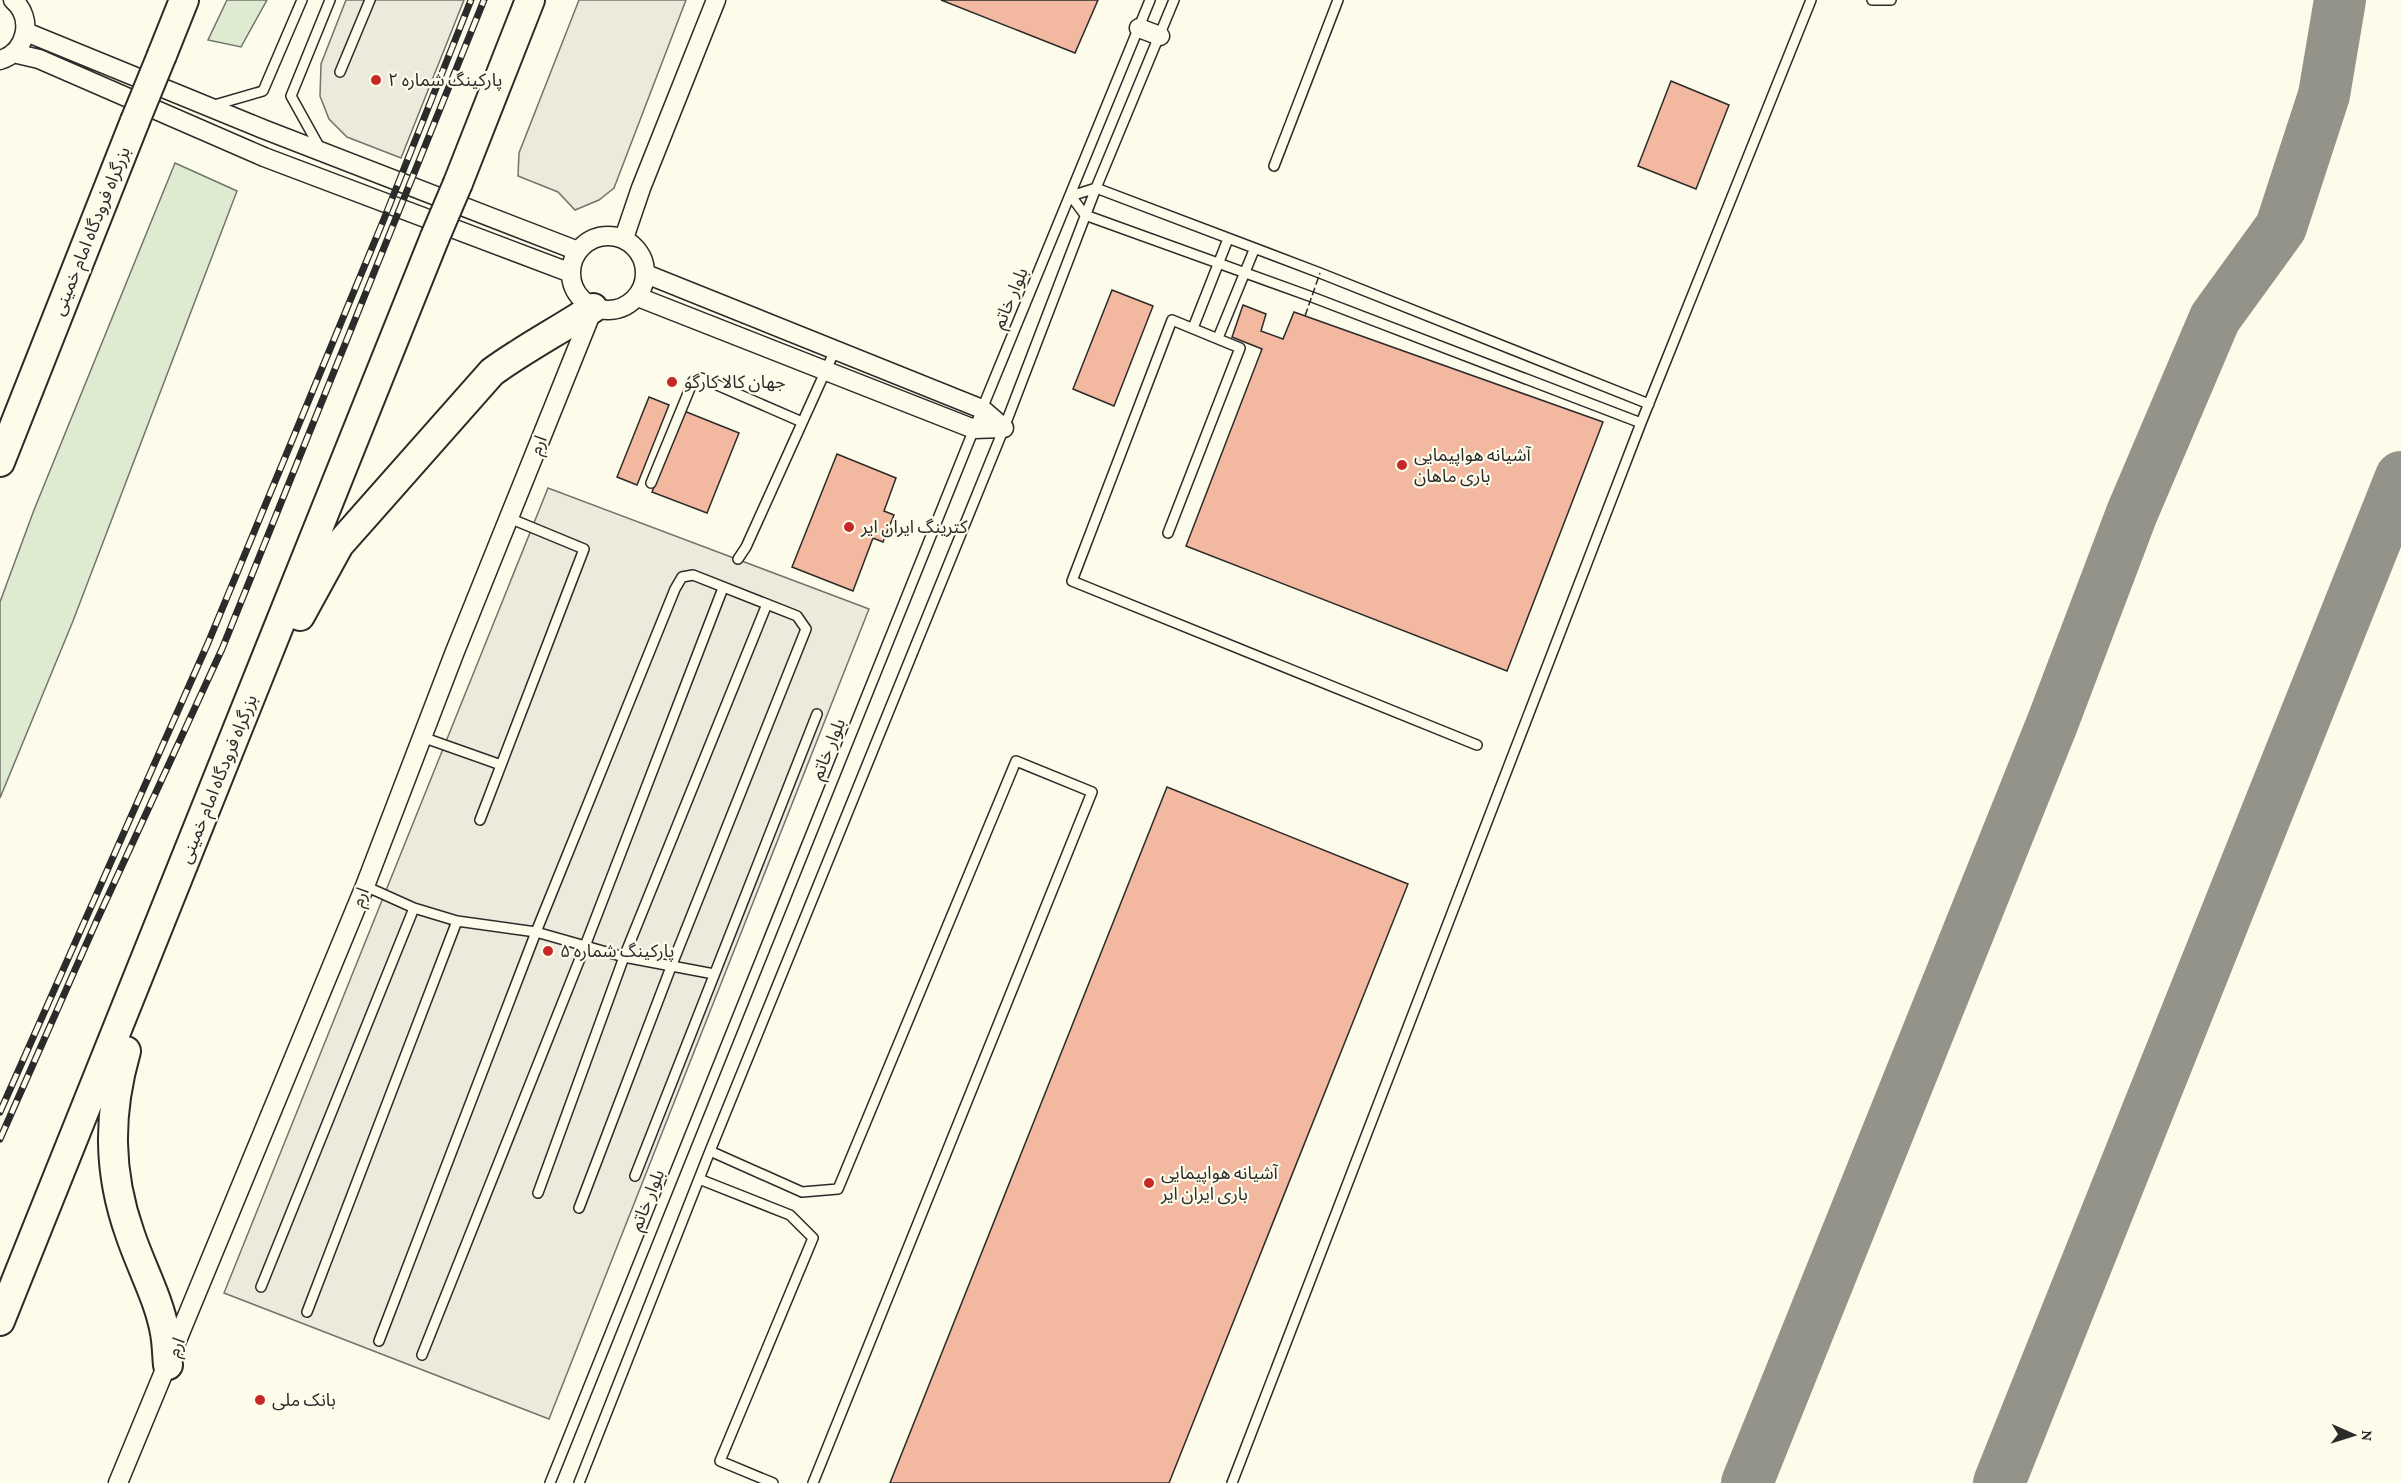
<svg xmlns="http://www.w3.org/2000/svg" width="2401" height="1483" font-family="'Crimson Pro','Noto Sans Arabic',serif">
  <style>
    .green { fill: #deebd1; stroke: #74746e; stroke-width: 1.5 }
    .parking { fill: #eceadb; stroke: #74746e; stroke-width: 1.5 }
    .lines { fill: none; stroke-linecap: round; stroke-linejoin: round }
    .taxiway { stroke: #94938a; stroke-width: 52 }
    .building { fill: #f2b8a0; stroke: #2b2b2b; stroke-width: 1.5 }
    .service-casing { stroke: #2b2b2b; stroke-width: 12 }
    .minor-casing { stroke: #2b2b2b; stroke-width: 21 }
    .trunk-casing { stroke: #2b2b2b; stroke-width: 32 }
    .service { stroke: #fdfbea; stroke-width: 9 }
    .minor { stroke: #fdfbea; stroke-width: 18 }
    .trunk { stroke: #fdfbea; stroke-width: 28 }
    .rail-casing { stroke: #2b2b2b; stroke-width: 7 }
    .rail { stroke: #fdfbea; stroke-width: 4.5; stroke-dasharray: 14; stroke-linecap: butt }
    .trunk-bridge-casing { stroke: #2b2b2b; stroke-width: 32; stroke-linecap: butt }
    .trunk-bridge { stroke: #fdfbea; stroke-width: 28 }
    .fence { stroke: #2b2b2b; stroke-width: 1.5; stroke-dasharray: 8 3; stroke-linecap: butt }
    .poi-dot { fill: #c62828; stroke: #fdfbea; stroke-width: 2 }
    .labels { text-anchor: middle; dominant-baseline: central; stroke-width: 4.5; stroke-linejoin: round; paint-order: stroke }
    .poi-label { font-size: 18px; fill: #2b2b2b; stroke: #fdfbea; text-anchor: start }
    .street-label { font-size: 18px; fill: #2b2b2b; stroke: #fdfbea }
  </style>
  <rect width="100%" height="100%" fill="#fdfbea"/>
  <path class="green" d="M227 0H267L241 47 208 40Z
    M175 163 237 191 73 621 0 798V602L34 510Z"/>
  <path class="parking" d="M346 0H464L401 158 347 137 329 119 320 96 321 64Z
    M579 0H686L614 188 599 200 575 210 558 192 518 176 519 153Z
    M548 488 869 609 549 1419 224 1293Z"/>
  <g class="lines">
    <path class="taxiway" d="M1747 1483 2052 724 2132 513 2215 318 2281 227 2324 95 2340 0
      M1999 1483 2401 477"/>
  </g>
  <path class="building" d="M941 0H1098L1075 53Z
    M1671 81 1729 105 1696 189 1638 166Z
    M1112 290 1153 306 1114 406 1073 389Z
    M1243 305 1266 314 1261 331 1283 339 1294 312 1603 422 1507 671 1186 546 1262 349 1232 337Z
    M649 397 669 405 637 485 617 477Z
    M684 411 739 433 707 513 652 492Z
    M837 454 896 478 884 511 894 515 883 542 873 538 853 591 792 567Z
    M1167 787 1408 884 1169 1483H890Z"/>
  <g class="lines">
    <defs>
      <path id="service" d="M1872 0H1891
        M340 72 370 0
        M211 106 263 91 302 0
        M321 150 291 96 330 0
        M1274 166 1338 0
        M1193 328 1228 239
        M1218 338 1254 250
        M1641 423 1312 297 1085 215 1071 196 1096 188 1320 273 1649 404
        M651 483 693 381 701 378 802 422
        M1168 533 1240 348 1172 320 1072 581 1477 745
        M738 559 746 547 835 350
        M422 737 501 765
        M480 820 584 549 509 518
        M365 886 414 908 457 921 536 932 624 957 714 974
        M710 1151 802 1192 838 1189 1016 761 1092 792 813 1483
        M635 1176 817 714
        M699 1179 790 1215 813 1238 720 1461 773 1483
        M538 1193 624 957 767 604
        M261 1287 414 908
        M307 1312 457 921
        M379 1341 536 932 675 589 682 577 693 575 797 616 806 629 671 967 579 1208
        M422 1355 585 946 723 588
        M550 1483 982 409 1150 0
        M579 1483 710 1151 1004 428 1096 188 1174 0
        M1232 1483 1641 423 1811 0"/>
      <path id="minor" d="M1139 28 1160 36
        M26 32 263 129 578 251
        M13 53 39 59 264 157 571 273
        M0 60C27 52 34 18 13 0
        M571 273a37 37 0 1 1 74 0a37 37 0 1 1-74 0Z
        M624 238 641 188 716 0
        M638 297 974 429 1004 428 982 409 646 274
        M118 1483 365 886 454 654 593 309"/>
      <path id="trunk" d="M162 55 184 0
        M458 183 530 0
        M0 462 135 121
        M300 616 339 545 492 372C525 348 560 330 593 308
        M126 1051C108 1114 108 1172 130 1234 141 1267 159 1299 165 1333 167 1344 167 1355 168 1365
        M0 1321 435 237"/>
    </defs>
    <use href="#service" class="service-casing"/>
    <use href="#minor" class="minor-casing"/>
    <use href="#trunk" class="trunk-casing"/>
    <use href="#service" class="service"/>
    <use href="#minor" class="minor"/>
    <use href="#trunk" class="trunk"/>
    <defs>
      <path id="rail" d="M0 1112 208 643 384 219 471 0
        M0 1139 97 920 222 649 484 0"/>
    </defs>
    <use href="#rail" class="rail-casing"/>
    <use href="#rail" class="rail"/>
    <defs>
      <path id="trunk-bridge" d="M135 121 162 55
        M435 237 458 183"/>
    </defs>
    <use href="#trunk-bridge" class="trunk-bridge-casing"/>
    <use href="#trunk-bridge" class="trunk-bridge"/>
    <path class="fence" d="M1305 316 1320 273"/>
  </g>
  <g class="poi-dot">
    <circle cx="376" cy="80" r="6"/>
    <circle cx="672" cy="382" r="6"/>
    <circle cx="1402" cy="465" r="6"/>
    <circle cx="849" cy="527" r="6"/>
    <circle cx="548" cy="951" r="6"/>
    <circle cx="1149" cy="1183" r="6"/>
    <circle cx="260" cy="1400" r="6"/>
  </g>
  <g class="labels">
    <g class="poi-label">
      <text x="388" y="80">پارکینگ شماره ۲</text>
      <text x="684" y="382">جهان کالا کارگو</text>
      <text x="1414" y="455">آشیانه هواپیمایی<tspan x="1414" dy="21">باری ماهان</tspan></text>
      <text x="861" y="527">کترینگ ایران ایر</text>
      <text x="560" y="951">پارکینگ شماره ۵</text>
      <text x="1161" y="1173">آشیانه هواپیمایی<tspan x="1161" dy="21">باری ایران ایر</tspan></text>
      <text x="272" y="1400">بانک ملی</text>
    </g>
    <g class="street-label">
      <text transform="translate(91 231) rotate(-68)">بزرگراه فرودگاه امام خمینی</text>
      <text transform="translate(1010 298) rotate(-67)">بلوار خاتم</text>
      <text transform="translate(538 445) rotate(-68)">ارم</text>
      <text transform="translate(828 749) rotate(-68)">بلوار خاتم</text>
      <text transform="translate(218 779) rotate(-68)">بزرگراه فرودگاه امام خمینی</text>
      <text transform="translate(360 897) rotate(-68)">ارم</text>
      <text transform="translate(647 1200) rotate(-68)">بلوار خاتم</text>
      <text transform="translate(176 1347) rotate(-68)">ارم</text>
    </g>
  </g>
  <g transform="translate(2353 1435) rotate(93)" stroke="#fdfbea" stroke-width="4.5" paint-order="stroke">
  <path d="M0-4.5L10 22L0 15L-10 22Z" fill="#2b2b2b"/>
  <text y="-9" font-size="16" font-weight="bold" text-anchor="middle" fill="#2b2b2b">N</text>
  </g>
</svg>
